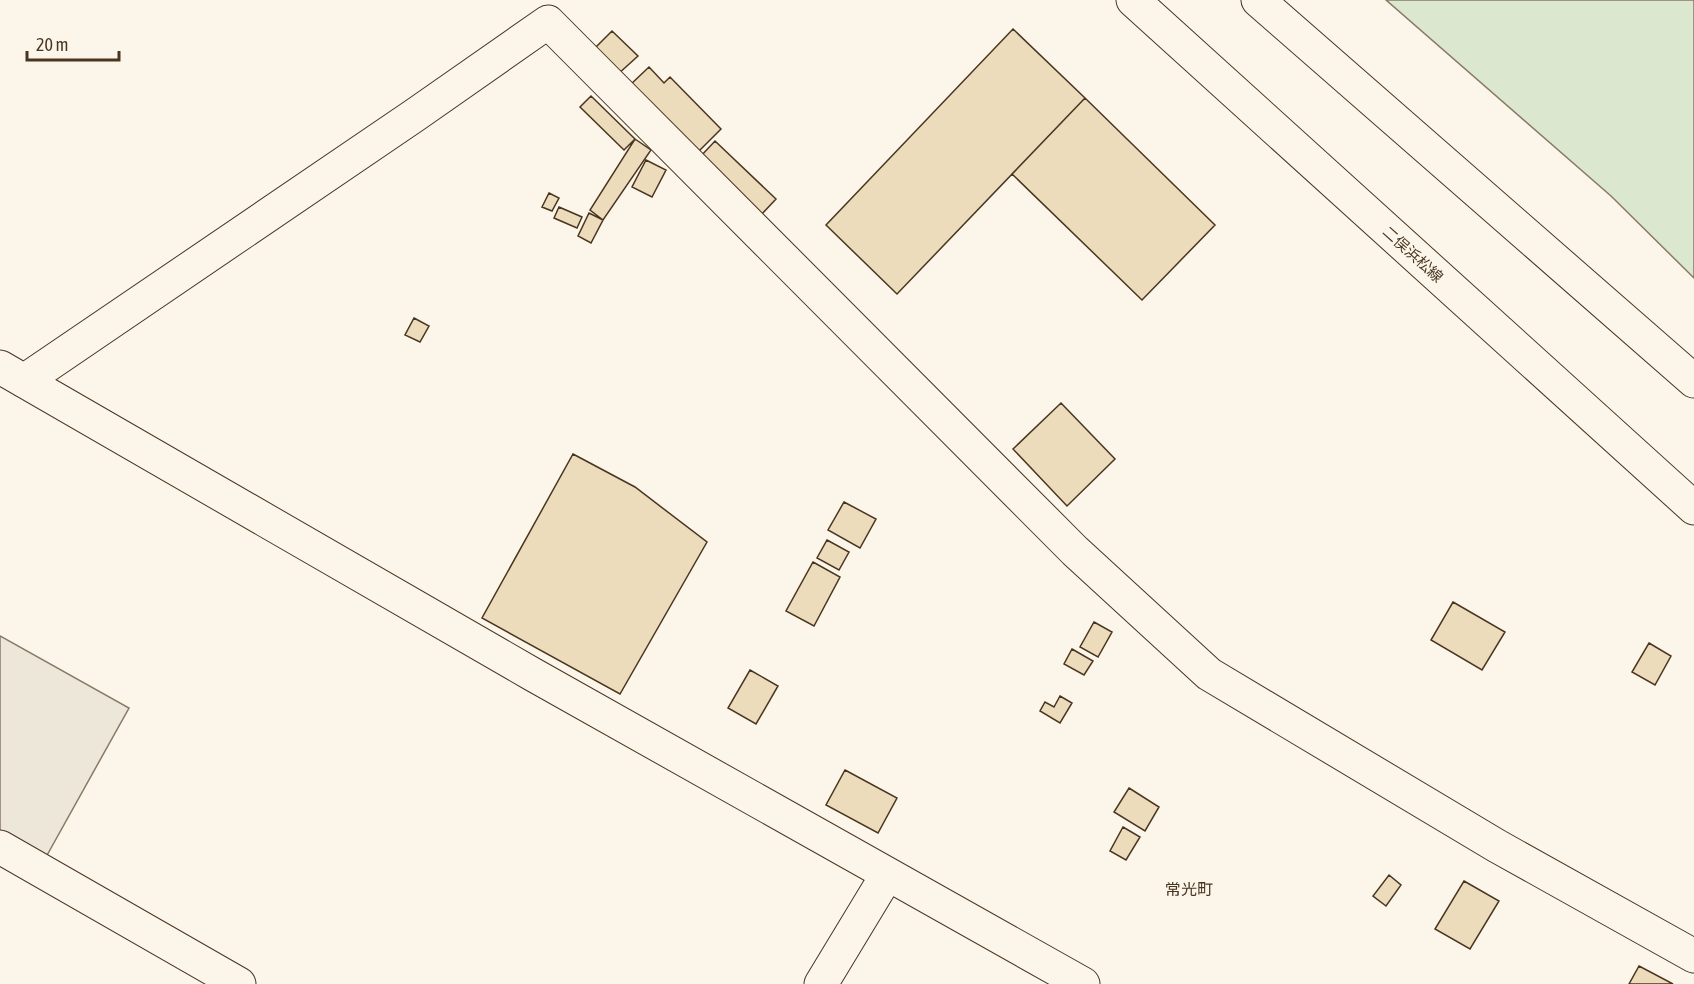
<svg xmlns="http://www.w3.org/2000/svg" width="1694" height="984" font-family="'Asap Condensed','Noto Sans JP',sans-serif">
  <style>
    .green { fill: #dce7d0; stroke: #887966; stroke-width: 1.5 }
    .parking { fill: #ede7d9; stroke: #887966; stroke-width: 1.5 }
    .building { fill: #ecdcbc; stroke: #4a3520; stroke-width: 1.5 }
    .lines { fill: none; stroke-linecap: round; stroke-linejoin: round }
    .minor-casing { stroke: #4a3520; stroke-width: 35 }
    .major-casing { stroke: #4a3520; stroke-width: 35 }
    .minor { stroke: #fbf6e9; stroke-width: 33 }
    .major { stroke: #fbf6e9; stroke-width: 33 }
    .labels { text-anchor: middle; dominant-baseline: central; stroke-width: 4.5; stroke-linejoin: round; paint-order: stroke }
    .street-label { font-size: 15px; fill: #4a3520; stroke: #fbf6e9 }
    .neighbourhood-label { font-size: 16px; fill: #4a3520; stroke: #fbf6e9 }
  </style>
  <rect width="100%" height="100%" fill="#fbf6e9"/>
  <path class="green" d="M1386 0H1694V278L1611 196Z"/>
  <path class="parking" d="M0 636 129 708 46 857 0 831Z"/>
  <path class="building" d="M1013 29 1085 98 897 294 826 225Z
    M612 31 638 56 617 75 592 51Z
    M649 67 664 83 670 77 721 129 696 154 629 86Z
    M591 96 635 139 624 150 580 107Z
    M1085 98 1215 225 1142 300 1012 174Z
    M635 139 651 150 603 220 590 210Z
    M715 141 776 199 761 215 700 157Z
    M646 160 666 170 652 197 632 187Z
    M549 193 559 198 552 211 542 207Z
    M559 207 582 217 577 228 554 218Z
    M589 213 603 220 591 243 578 236Z
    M414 318 429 326 420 342 405 335Z
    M1061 403 1115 459 1067 506 1013 449Z
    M573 454 635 487 707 542 620 694 482 618Z
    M844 502 876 519 860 548 828 530Z
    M827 540 849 552 839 570 817 558Z
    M813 562 840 577 814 626 786 611Z
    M1453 602 1505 632 1482 670 1431 640Z
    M1094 622 1112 632 1098 657 1080 647Z
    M1649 643 1671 656 1655 685 1632 672Z
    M1072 649 1093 661 1084 675 1064 664Z
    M750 670 778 686 756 724 728 708Z
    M1060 696 1072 703 1060 723 1040 711 1045 702 1054 707Z
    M845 770 897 798 878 833 826 805Z
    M1129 788 1159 807 1145 831 1114 812Z
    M1123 827 1140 837 1126 860 1110 851Z
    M1389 875 1401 885 1386 906 1373 896Z
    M1464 881 1499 901 1470 949 1435 929Z
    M1639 966 1673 984H1629Z"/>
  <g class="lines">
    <defs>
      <path id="minor" d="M1258 0 1694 381
        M0 367 532 674 1083 984
        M24 381 415 115 548 22 1075 551 1209 674 1497 846 1694 956
        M0 847 239 984
        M821 984 887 875"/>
      <path id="major" d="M1133 0 1694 508"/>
    </defs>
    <use href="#minor" class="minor-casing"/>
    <use href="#major" class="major-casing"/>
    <use href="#minor" class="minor"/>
    <use href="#major" class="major"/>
  </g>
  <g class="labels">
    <g class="street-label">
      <text transform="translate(1413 254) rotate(42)">二俣浜松線</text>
    </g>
    <g class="neighbourhood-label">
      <text x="1189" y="889">常光町</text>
    </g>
  </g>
  <path d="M27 51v9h92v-9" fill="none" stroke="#4a3520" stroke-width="3"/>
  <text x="36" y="51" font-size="18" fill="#4a3520" stroke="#fbf6e9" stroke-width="4.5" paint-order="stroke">20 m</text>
</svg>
